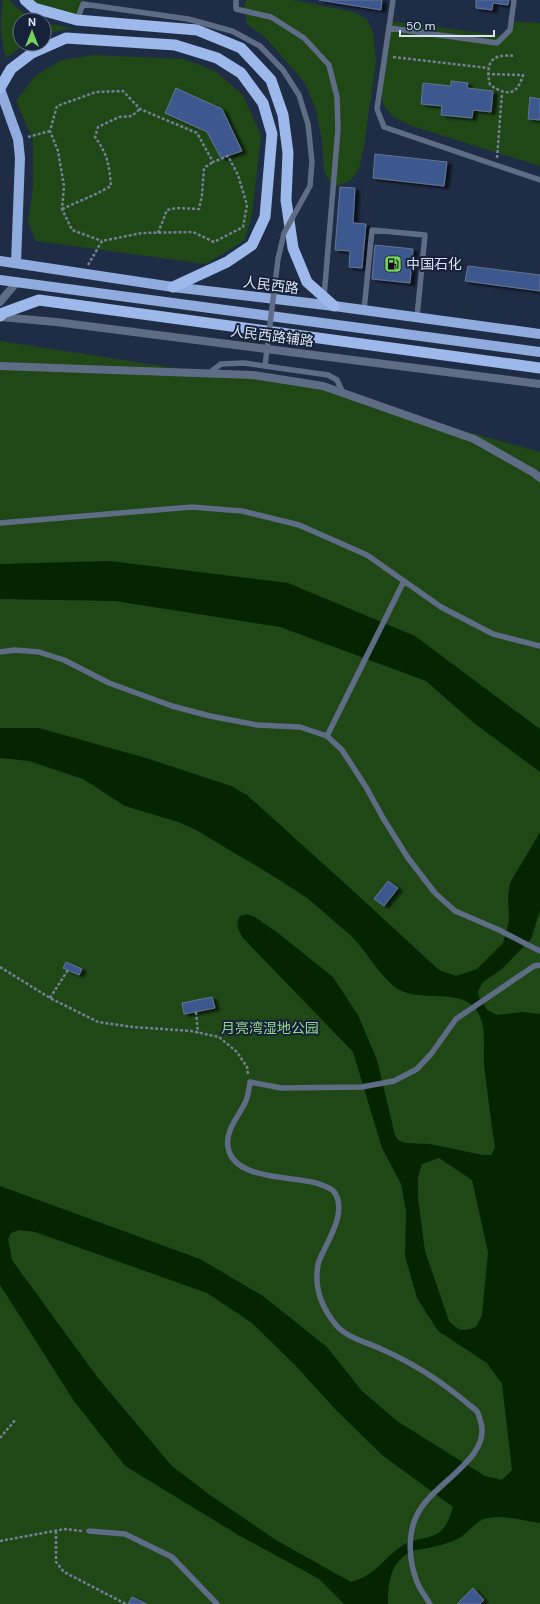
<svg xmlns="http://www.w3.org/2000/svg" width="540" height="1604" font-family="'DM Sans','Noto Sans SC',sans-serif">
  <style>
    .green { fill: #204817 }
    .water { fill: #052500; fill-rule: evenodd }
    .building { fill: #3d598f; stroke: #647491; filter: url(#shadow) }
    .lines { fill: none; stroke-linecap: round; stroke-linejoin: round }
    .path { stroke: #747f95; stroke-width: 2.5; stroke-dasharray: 3 2; stroke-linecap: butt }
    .service { stroke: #5f6c85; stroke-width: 5.5 }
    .tertiary { stroke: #5f6c85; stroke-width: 8 }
    .primary { stroke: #90abde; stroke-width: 10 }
    .trunk { stroke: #9db8ea; stroke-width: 11 }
    .service-bridge { stroke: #5f6c85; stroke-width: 5.5 }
    .labels { text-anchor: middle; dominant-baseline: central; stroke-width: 4; stroke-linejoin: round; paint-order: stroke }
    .poi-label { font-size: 14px; fill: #dae3f4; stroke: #16223a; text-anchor: start }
    .street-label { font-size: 14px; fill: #dae3f4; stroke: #16223a }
    .park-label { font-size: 14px; fill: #94d386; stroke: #16223a }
  </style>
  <defs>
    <filter id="shadow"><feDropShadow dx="4.5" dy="2.5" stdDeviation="1" flood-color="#0009"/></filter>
  </defs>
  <rect width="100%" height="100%" fill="#1f2c45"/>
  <path class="green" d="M3 0H9L17 8 35 20H20V44H25L6 58C0 36 0 22 3 0Z
    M25 0H83V4L77 20Z
    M246 0H293L354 12 367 19 373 33 376 61 364 146 359 169 351 180 333 188 324 171 322 141 316 110 305 83 265 37 247 24 244 7Z
    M390 21 504 36 511 21 540 23V166L412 126 392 116 383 104 380 90Z
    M44 23 76 29 61 30 44 36Z
    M94 55 184 59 215 71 243 95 261 135 252 215 245 240 206 264 36 241 28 222 33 187V140L16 101 35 76 62 60Z
    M0 341 208 373 323 386 399 413 540 452V1604H0Z"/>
  <path class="water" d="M110 561 288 583 415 636 540 729V772L475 724 426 681 280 627 115 601 0 599V564Z
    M0 728H39L146 758 231 786 247 795 350 888 439 970 456 976 477 969 503 943 509 922 508 895 510 883 540 832V910L531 939 502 969 483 982 478 991 479 997 487 1010 497 1015 522 1012 540 1014V1523C524 1521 494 1512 480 1521 470 1527 465 1537 453 1541 445 1544 437 1546 429 1548 423 1549 416 1549 411 1552 390 1562 388 1583 388 1604H344L319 1579 240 1536 125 1466 74 1401 0 1285V1186L200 1259 263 1296 327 1347 362 1391 397 1421 485 1476 502 1480 512 1470 502 1384 487 1363 438 1331 417 1298 405 1256 406 1211 401 1184 382 1148 353 1052 243 938C238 930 235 925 240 916L247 914 255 917 278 933 333 977 358 1015 377 1060 395 1135 398 1140 405 1143 430 1144 483 1155H491L495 1148C491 1120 487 1092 484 1064 483 1047 487 1026 477 1011 462 987 420 1003 398 989 380 978 366 949 348 933 334 922 321 909 307 898 272 874 232 852 196 830L178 822 125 806 83 779 29 761 0 758ZM439 1158 472 1180 488 1252 482 1315 476 1327C462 1332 459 1331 449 1321L425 1251 418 1198V1177L422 1164ZM19 1230 35 1232 207 1293 252 1323 295 1365 335 1409 382 1455 453 1507C450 1516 448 1524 441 1531 430 1540 415 1538 403 1545 383 1558 378 1574 351 1582L276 1540 210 1495 172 1466 98 1378 12 1260 8 1239 11 1233Z"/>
  <path class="building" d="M319 0H382L381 10Z
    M476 0H509L508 5 493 3 492 10 476 8Z
    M451 81 468 83 467 88 493 91 491 112 473 110 472 118 441 115 442 106 421 104 423 83 451 86Z
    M176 88 222 109 242 151 221 158 207 132 165 113Z
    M530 97 540 99V120L528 119Z
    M375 154 447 162 444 186 373 178Z
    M340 187 355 188 353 223 366 224 362 268 349 267 350 251 335 250Z
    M375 245 413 249 410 283 372 279Z
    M468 266 540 275V291L465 281Z
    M388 881 398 888 384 906 374 899Z
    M66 962 82 969 79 975 63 968Z
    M212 997 215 1008 184 1014 182 1003Z
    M473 1588 484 1600 480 1604H457Z
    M132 1597 147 1604H128Z"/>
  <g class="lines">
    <path class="path" d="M393 57 488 68
      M487 74 523 75C517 96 507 96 490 85 485 63 491 53 515 56
      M28 137 50 131
      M497 158 502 93
      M62 209 96 194 111 186C109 165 108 155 95 137L98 127 119 117 132 116 140 109
      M158 233 167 210 176 208 199 209 202 195 204 168 213 162
      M88 265 102 241 142 233 193 232 214 242 243 227 247 205 238 175 228 156 213 162 197 133 140 109 123 91 96 92 57 106 50 131 58 151 64 186 62 209 72 230 102 241
      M0 967 50 998 98 1022 133 1027 191 1031 219 1037 237 1052 247 1067 248 1074
      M50 998 68 970
      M196 1012 198 1033
      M0 1438 16 1419
      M56 1531V1562L64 1572 126 1604
      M0 1541 65 1529 82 1531"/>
    <path class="service" d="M236 0V9L271 17 304 38 329 65 337 97 338 129 324 297
      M393 0 377 109 384 127 540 180
      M77 20 83 4 188 19
      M389 28 497 43 510 30 514 0
      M364 310 372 230 425 235 417 317
      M209 373 221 364 244 363 328 375 337 380 343 393
      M0 523 192 507 242 511 299 525 367 555 441 607 493 634 540 646
      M0 652 15 650 39 652 64 660 109 683 172 706 210 716 257 725 300 727 327 736 342 750 366 787 383 818 408 858 435 893 455 911 497 929 540 951
      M327 736 404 581
      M89 1531 125 1534 172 1557 217 1604
      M430 1604C426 1597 420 1590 417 1582 409 1561 407 1535 417 1515 430 1485 491 1459 481 1423 480 1420 479 1416 478 1413 476 1409 470 1406 467 1403 442 1382 411 1362 381 1349 366 1342 347 1338 336 1325 322 1308 314 1287 318 1265 319 1259 323 1253 325 1248 333 1232 345 1210 335 1193 331 1187 322 1185 316 1183 291 1176 233 1180 228 1147 225 1131 238 1117 245 1103 248 1097 249 1090 250 1082L281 1088 362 1087 394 1081 417 1069 431 1054 456 1019 534 966 540 965"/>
    <path class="tertiary" d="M0 302 17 282
      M0 317 56 322 540 384
      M0 366 253 375 323 386 474 439 534 473 540 478"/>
    <path class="primary" d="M0 89 18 139 20 158 16 263
      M0 261 173 287 334 306 540 334
      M0 280 540 352"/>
    <path class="trunk" d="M25 0 34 8 77 20 197 30 241 48 271 80 283 115 288 153 286 200 293 248 307 282 334 306
      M0 88 11 69 32 53 66 38 175 45 217 58 241 73 263 103 272 134 265 217 252 245 227 262 173 287
      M0 316 3 313 39 300 540 368"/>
    <path class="service-bridge" d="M188 19 232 31 260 46 283 70 299 95 308 124 312 162 310 186 284 233 278 259 265 366"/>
  </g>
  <defs>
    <symbol id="fuel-square" viewBox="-11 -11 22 22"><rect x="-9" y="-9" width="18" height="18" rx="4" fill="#72d25d" stroke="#16223a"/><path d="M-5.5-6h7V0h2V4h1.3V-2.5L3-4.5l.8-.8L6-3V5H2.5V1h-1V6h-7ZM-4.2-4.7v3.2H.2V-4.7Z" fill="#111"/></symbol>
  </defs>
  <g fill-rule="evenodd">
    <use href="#fuel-square" x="383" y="254" width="20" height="20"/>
  </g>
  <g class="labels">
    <g class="poi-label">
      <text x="406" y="264">中国石化</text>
    </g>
    <g class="street-label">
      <text transform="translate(271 285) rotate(7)">人民西路</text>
      <text transform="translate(272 336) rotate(7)">人民西路辅路</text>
    </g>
    <g class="park-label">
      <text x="270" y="1028">月亮湾湿地公园</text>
    </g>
  </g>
  <g transform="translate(32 32)"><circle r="19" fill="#16223a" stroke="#646f84"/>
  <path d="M0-3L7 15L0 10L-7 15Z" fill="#72d25d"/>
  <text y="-6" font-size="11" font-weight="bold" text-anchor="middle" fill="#dae3f4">N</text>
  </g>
  <path d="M400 30v6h94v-6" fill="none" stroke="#dae3f4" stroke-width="2"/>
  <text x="406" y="30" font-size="12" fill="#dae3f4" stroke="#16223a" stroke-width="3" paint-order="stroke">50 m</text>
</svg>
